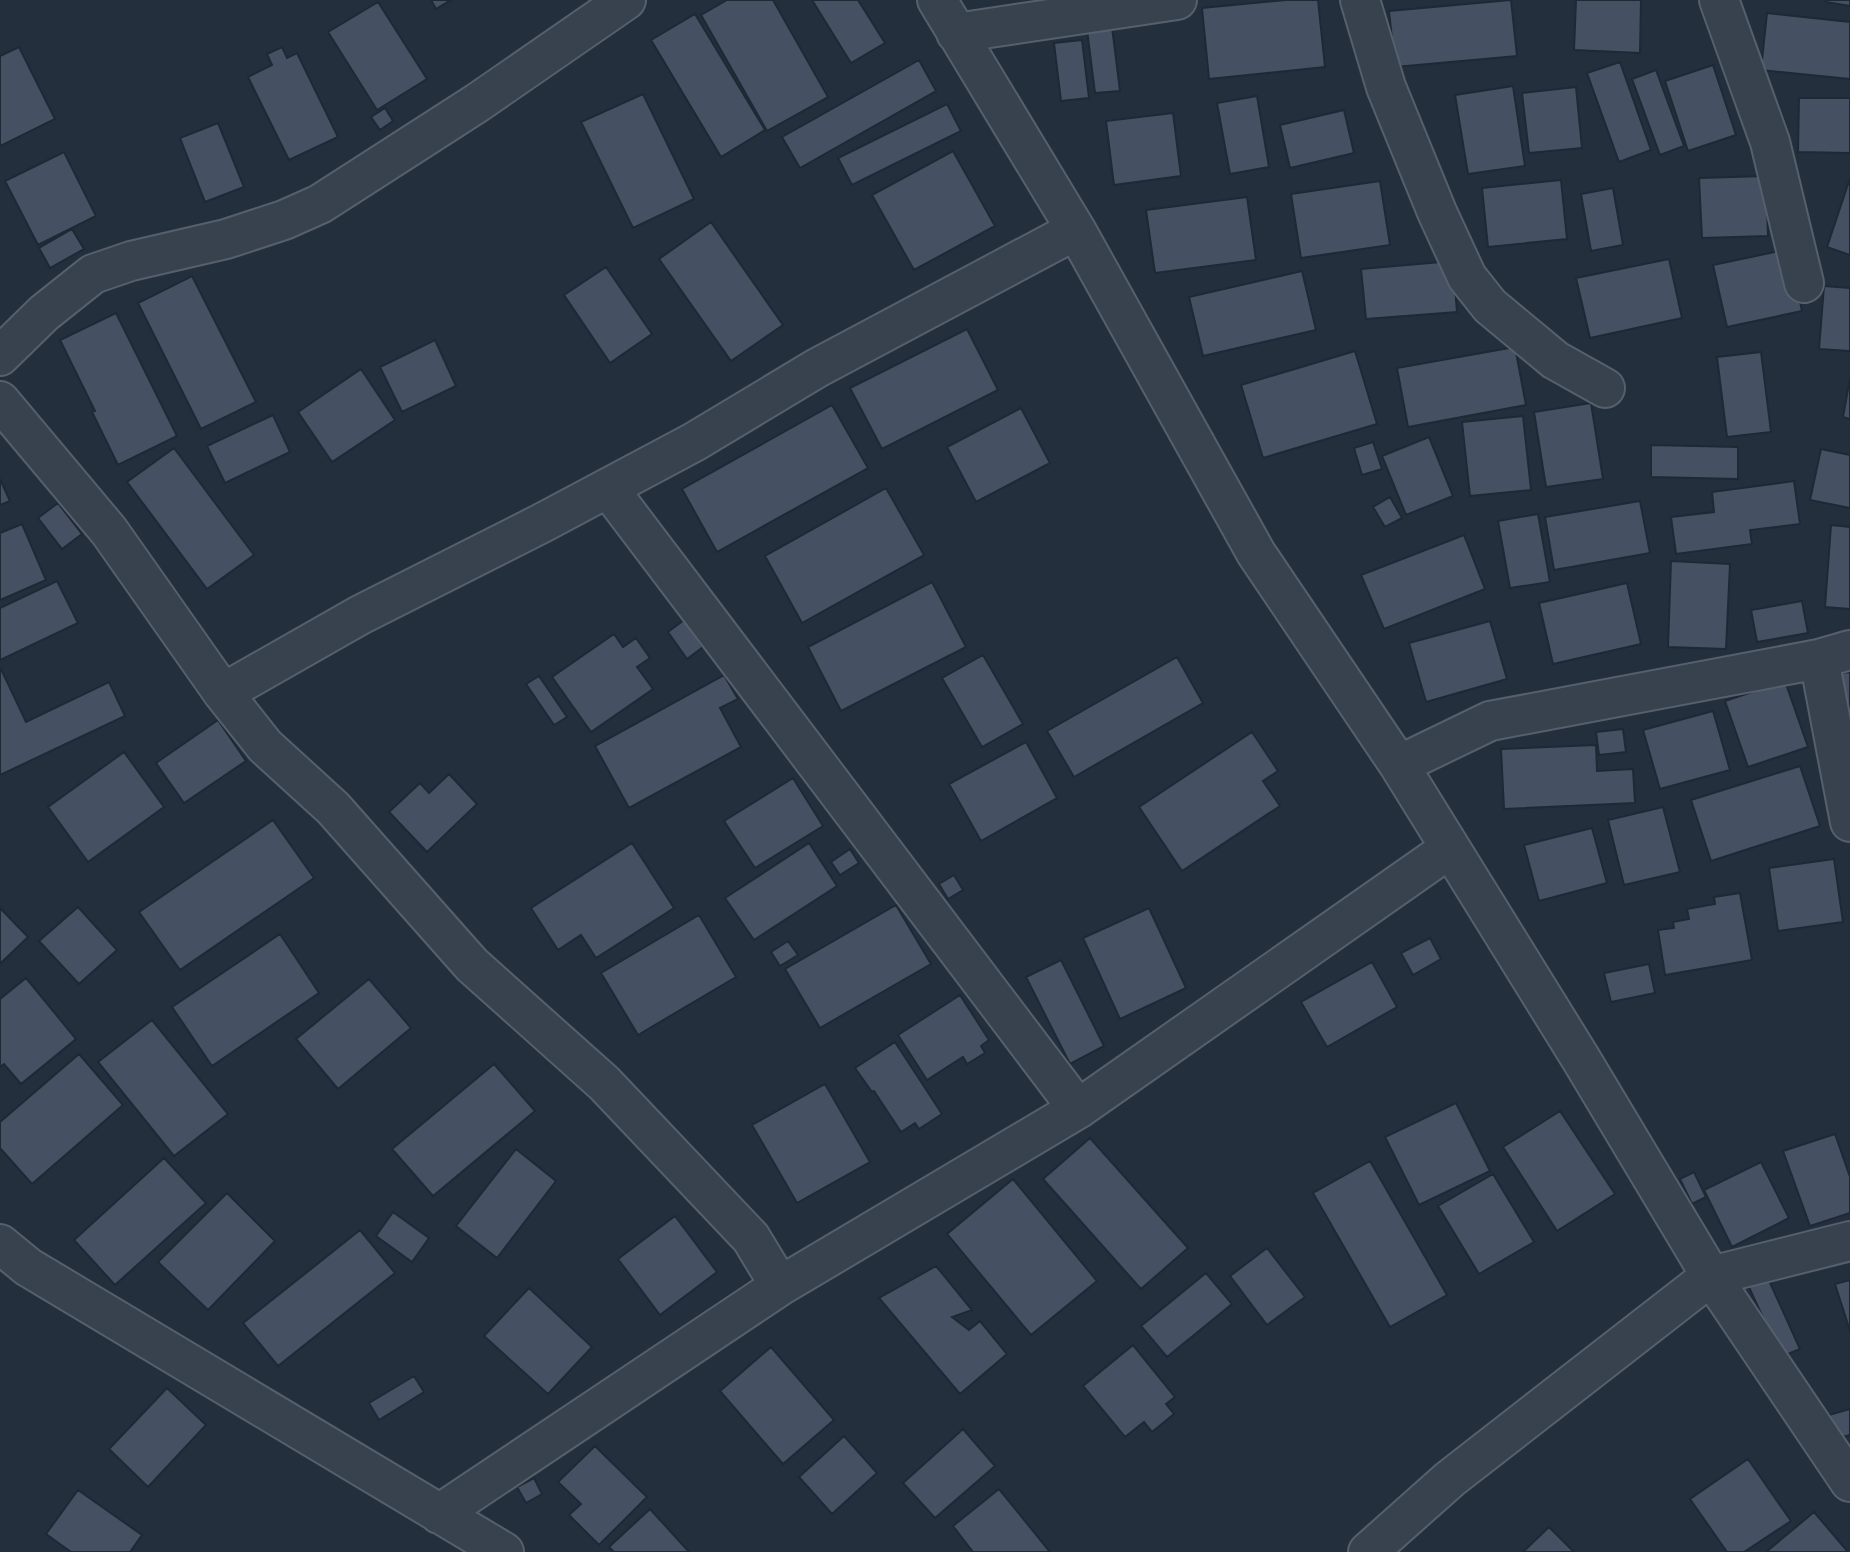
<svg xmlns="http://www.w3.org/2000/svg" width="1850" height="1552" font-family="'Source Sans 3',sans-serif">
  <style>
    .building { fill: #455162; stroke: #1f2835; stroke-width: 2 }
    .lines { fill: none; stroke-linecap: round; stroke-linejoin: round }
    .minor-casing { stroke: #565f6c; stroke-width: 42 }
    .minor { stroke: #38414e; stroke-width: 38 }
  </style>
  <rect width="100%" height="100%" fill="#242f3e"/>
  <path class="building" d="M431 0H451L436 9Z
    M727 0H773L828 97 767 131 701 15Z
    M812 0H858L885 43 851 63Z
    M1286 0H1318L1325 67 1209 79 1202 8Z
    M1511 0 1517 56 1395 67 1389 11Z
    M1576 0H1641L1640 53 1574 50Z
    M1826 0H1850V6L1826 2Z
    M378 2 427 79 377 110 328 32Z
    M1767 13 1850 22V79L1761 70Z
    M695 14 765 130 721 157 651 40Z
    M1112 27 1120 91 1095 93 1087 30Z
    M1082 40 1089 98 1061 101 1054 43Z
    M19 47 55 119 0 146V56Z
    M282 47 287 58 297 53 338 137 289 160 248 77 272 65 267 54Z
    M919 60 936 91 800 168 782 137Z
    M1620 62 1651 150 1619 162 1587 73Z
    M1713 65 1736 135 1688 151 1665 81Z
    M1656 70 1684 146 1660 155 1632 79Z
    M1513 86 1525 166 1468 174 1455 95Z
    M1576 87 1582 148 1529 153 1522 93Z
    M643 94 694 199 633 228 581 122Z
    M1257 96 1269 167 1230 174 1217 103Z
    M1799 98H1850V153L1798 152Z
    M947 104 961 131 852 185 838 158Z
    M385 108 393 121 380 130 371 117Z
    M1344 110 1354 153 1290 168 1280 125Z
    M1173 113 1181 176 1114 185 1106 121Z
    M218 123 244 187 205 202 180 138Z
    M953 151 995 226 914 270 872 195Z
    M64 152 96 216 38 245 5 181Z
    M1766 176 1768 236 1702 238 1699 178Z
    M1850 178V255L1827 247Z
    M1561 180 1567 239 1488 247 1482 188Z
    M1380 181 1390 245 1301 258 1291 194Z
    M1613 188 1623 245 1591 251 1581 194Z
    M1247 197 1256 260 1155 273 1146 210Z
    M711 222 783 325 731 361 659 259Z
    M72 229 84 249 50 268 39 248Z
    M1789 249 1802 311 1727 327 1713 265Z
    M1669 259 1682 318 1590 338 1576 278Z
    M1453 261 1457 312 1366 319 1361 269Z
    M606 267 652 334 610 363 564 295Z
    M1302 271 1316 330 1203 356 1189 297Z
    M192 276 256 402 201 429 138 303Z
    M1824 286 1850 288V351L1819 349Z
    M116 313 177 436 118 465 92 412 95 411 60 340Z
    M967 329 998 390 882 449 850 388Z
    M435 340 456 386 402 412 380 367Z
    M1515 347 1526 405 1408 427 1397 368Z
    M1355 351 1377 424 1263 458 1241 385Z
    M1761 352 1771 432 1727 437 1717 357Z
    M361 369 395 420 332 462 298 412Z
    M1850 378V419L1843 417Z
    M1591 403 1603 479 1546 487 1534 412Z
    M832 405 868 468 717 552 682 489Z
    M1021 408 1050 463 976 502 947 447Z
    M273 415 290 452 225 483 207 446Z
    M1523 416 1531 490 1470 496 1462 422Z
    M1429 437 1453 496 1406 515 1382 456Z
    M1373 442 1382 469 1362 475 1354 448Z
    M1651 445 1738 447V479L1651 477Z
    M174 448 254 555 207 589 127 482Z
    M1821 449 1850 455V508L1810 500Z
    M0 479 10 501 0 505Z
    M1794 481 1800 524 1750 530 1752 544 1676 554 1671 517 1714 512 1712 492Z
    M886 488 924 555 802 623 765 556Z
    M1390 497 1402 518 1385 527 1373 507Z
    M1640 501 1650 553 1554 570 1545 517Z
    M58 503 82 534 62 549 38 518Z
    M1538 514 1550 582 1510 588 1498 521Z
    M22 524 46 580 0 600V533Z
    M1831 525 1850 527V609L1825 607Z
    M1464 535 1485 589 1384 629 1361 575Z
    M1671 561 1730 564 1726 649 1668 647Z
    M57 581 78 623 0 660V608Z
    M932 582 966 647 841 711 808 647Z
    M1627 583 1641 644 1553 664 1539 603Z
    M1802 601 1808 633 1757 642 1751 610Z
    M684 620 703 647 687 659 668 632Z
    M1490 621 1507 679 1426 702 1409 643Z
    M614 634 623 647 636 638 650 658 637 667 653 689 591 732 552 677Z
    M983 655 1023 724 982 747 942 678Z
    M1177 657 1203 703 1074 777 1047 731Z
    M0 667 26 722 109 682 125 716 0 775Z
    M1850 672V732L1834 674Z
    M724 675 738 699 720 708 741 747 629 808 595 746Z
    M539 676 567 717 554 725 526 684Z
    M1785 681 1808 747 1748 767 1725 701Z
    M1713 711 1730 770 1660 789 1643 730Z
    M218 720 246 761 184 803 156 763Z
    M1623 729 1626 752 1599 755 1596 732Z
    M1252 732 1278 771 1263 781 1280 806 1182 871 1139 807Z
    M1026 742 1057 798 981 841 949 784Z
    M1596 745 1597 771 1633 769 1635 803 1504 809 1501 749Z
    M124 752 164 807 88 862 48 807Z
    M1800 766 1820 826 1711 861 1691 800Z
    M449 774 477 804 427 852 389 812 420 783 429 793Z
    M793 778 823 826 755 868 724 821Z
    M1663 807 1680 872 1624 885 1608 820Z
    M273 820 314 878 180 970 139 912Z
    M1592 828 1607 883 1539 901 1524 845Z
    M632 843 674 908 596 958 581 935 558 950 531 908Z
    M809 843 837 886 754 940 725 898Z
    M850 849 859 863 840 875 831 862Z
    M1834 859 1843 922 1778 931 1769 868Z
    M954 875 963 890 948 899 939 884Z
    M1740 893 1752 960 1665 975 1658 930 1674 928 1673 922 1689 919 1687 909 1715 904 1714 897Z
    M896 905 931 964 820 1028 785 969Z
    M78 907 117 950 79 984 39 941Z
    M0 908 28 937 0 964Z
    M1149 908 1186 988 1120 1019 1083 938Z
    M699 915 736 977 638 1035 601 973Z
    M280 934 319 993 212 1066 172 1007Z
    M1430 938 1441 959 1413 975 1401 953Z
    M788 941 798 955 780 966 771 952Z
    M1061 960 1104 1046 1070 1064 1026 977Z
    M1372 962 1397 1007 1327 1047 1301 1002Z
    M1649 964 1655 993 1611 1002 1604 973Z
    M26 978 76 1039 21 1084 4 1064 0 1067V999Z
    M369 979 411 1028 338 1089 296 1039Z
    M960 995 989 1040 981 1046 985 1053 967 1064 963 1057 927 1080 898 1035Z
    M152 1020 228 1114 174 1156 98 1062Z
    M895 1042 942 1114 919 1129 915 1123 901 1132 874 1091 872 1092 855 1068Z
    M79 1054 123 1105 32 1184 0 1148V1122Z
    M494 1064 535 1111 433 1196 392 1149Z
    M825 1084 870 1162 797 1203 752 1125Z
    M1456 1103 1490 1171 1419 1205 1385 1137Z
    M1560 1111 1615 1194 1557 1231 1503 1147Z
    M1835 1134 1850 1177V1213L1810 1226 1783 1151Z
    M1090 1138 1188 1248 1141 1289 1043 1179Z
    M516 1149 556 1181 497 1258 456 1226Z
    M164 1158 206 1203 115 1285 74 1240Z
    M1370 1161 1447 1295 1390 1327 1313 1193Z
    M1761 1162 1789 1218 1732 1247 1704 1190Z
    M1694 1172 1706 1197 1692 1204 1680 1179Z
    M1493 1174 1534 1242 1479 1274 1438 1206Z
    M1013 1179 1097 1281 1031 1335 947 1234Z
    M227 1193 275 1241 208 1310 158 1262Z
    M393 1212 429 1238 412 1262 376 1236Z
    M675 1216 717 1272 660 1315 618 1259Z
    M360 1230 395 1273 278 1366 243 1323Z
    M1267 1248 1305 1297 1267 1325 1230 1276Z
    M936 1266 972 1310 952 1317 969 1330 980 1321 1007 1354 960 1394 879 1298Z
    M1206 1273 1232 1304 1167 1357 1141 1326Z
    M1767 1276 1800 1349 1781 1357 1748 1285Z
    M1850 1280V1331L1835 1284Z
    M529 1288 592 1347 548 1394 484 1336Z
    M1133 1345 1175 1397 1166 1404 1174 1414 1152 1432 1144 1422 1125 1437 1083 1386Z
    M771 1347 834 1420 783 1464 720 1391Z
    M414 1376 424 1392 379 1420 369 1403Z
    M167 1388 206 1425 148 1487 109 1449Z
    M1850 1409V1435L1836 1439 1829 1415Z
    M963 1429 995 1466 935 1518 903 1483Z
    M844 1436 877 1473 832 1514 799 1477Z
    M595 1446 647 1497 599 1545 569 1515 581 1504 558 1482Z
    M1748 1459 1791 1521 1744 1552H1727L1690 1499Z
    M534 1478 542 1494 526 1503 517 1487Z
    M999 1489 1050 1552H973L953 1526Z
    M78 1490 142 1535 130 1552H71L46 1534Z
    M650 1509 689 1552H614L609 1547Z
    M1814 1512 1848 1552H1766Z
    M1549 1527 1574 1552H1523Z"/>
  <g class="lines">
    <defs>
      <path id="minor" d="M937 0 1076 230 1256 553 1399 765 1581 1059 1711 1276 1850 1482
        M1360 0 1386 87 1437 212 1467 277 1490 306 1531 340 1555 360 1605 388
        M1719 0 1770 142 1804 283
        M956 33 1177 0
        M0 356 44 313 93 274 131 261 226 239 284 220 320 204 477 103 626 0
        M0 401 109 531 223 693 265 746 333 808 472 965 604 1083 751 1238 780 1286
        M608 488 1078 1109
        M1819 659 1850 822
        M223 693 360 615 542 523 694 442 817 368 1076 230
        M1399 765 1490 721 1819 659 1850 650
        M0 1244 28 1267 504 1552
        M439 1514 780 1286 1078 1109 1449 849
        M1368 1552 1450 1479 1711 1276 1850 1241"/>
    </defs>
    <use href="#minor" class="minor-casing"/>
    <use href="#minor" class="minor"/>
  </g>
</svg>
